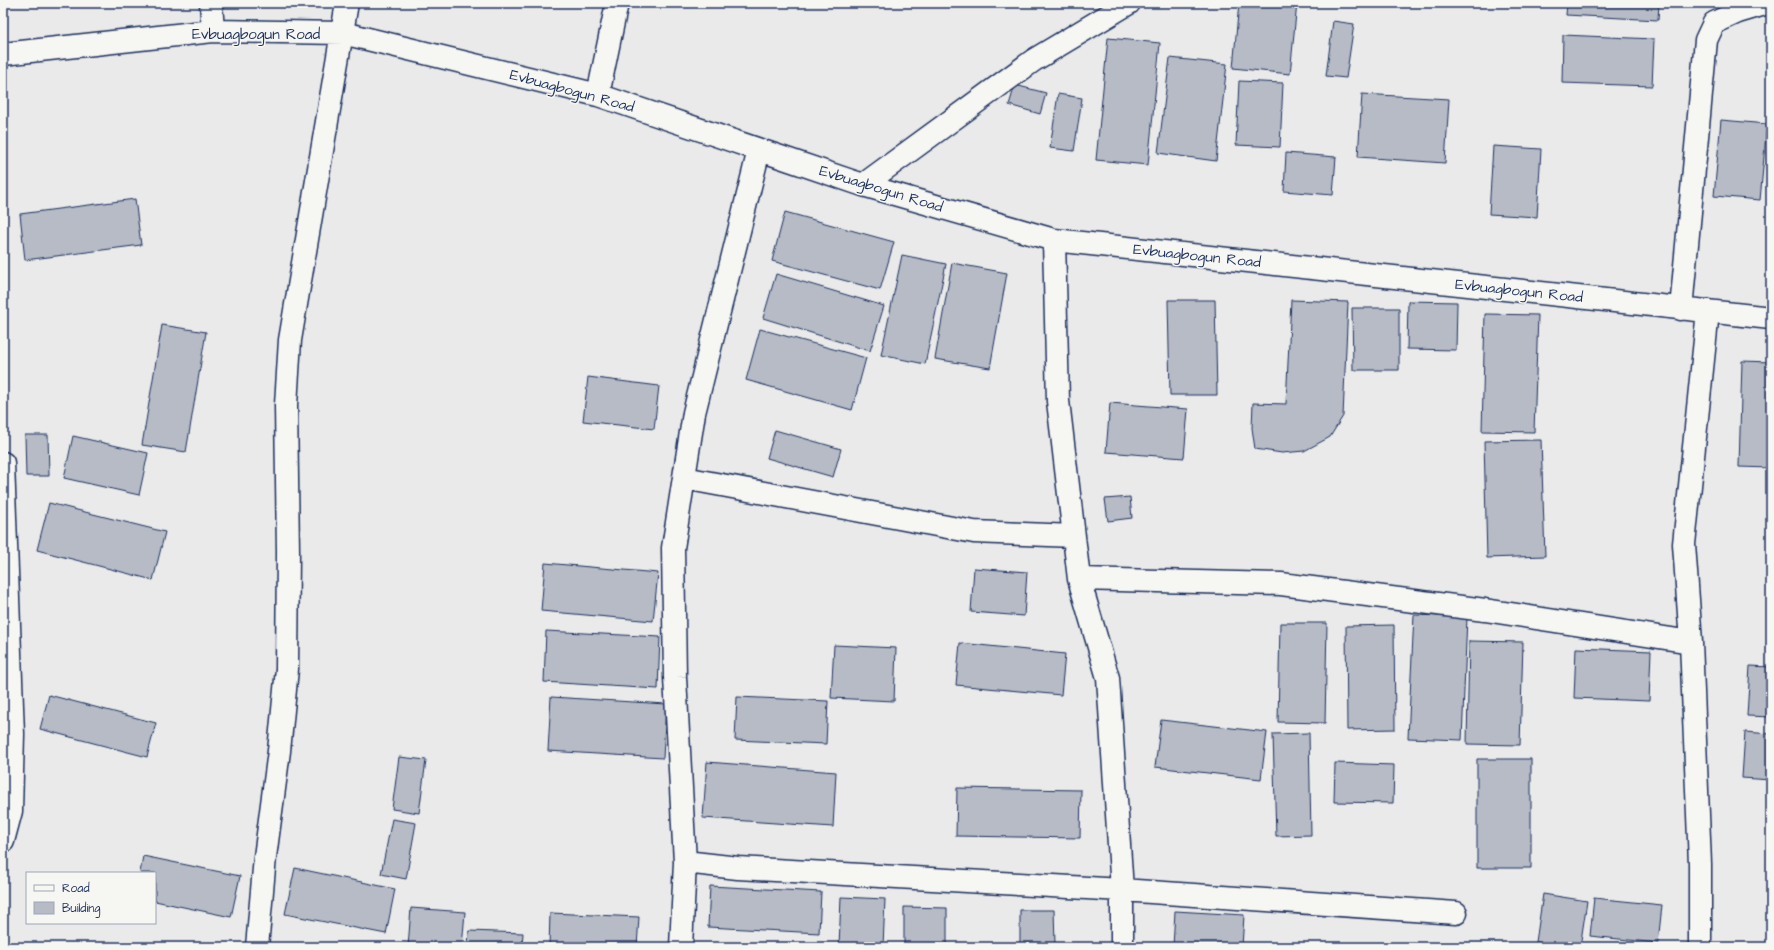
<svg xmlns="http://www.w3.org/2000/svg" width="1774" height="950" font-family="'Architects Daughter',sans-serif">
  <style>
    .building { fill: #b6bbc6; stroke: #1b2f5e }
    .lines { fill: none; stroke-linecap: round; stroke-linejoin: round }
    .minor-casing { stroke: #1b2f5e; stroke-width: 25 }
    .minor { stroke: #f6f6f2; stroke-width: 22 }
    .labels { text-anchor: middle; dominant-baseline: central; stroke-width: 3; stroke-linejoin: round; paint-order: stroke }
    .street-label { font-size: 15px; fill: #1b2f5e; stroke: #f6f6f2 }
  </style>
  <rect width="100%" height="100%" fill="#e9eae9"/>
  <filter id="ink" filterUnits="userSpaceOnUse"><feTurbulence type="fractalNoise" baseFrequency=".025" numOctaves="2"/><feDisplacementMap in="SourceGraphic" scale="8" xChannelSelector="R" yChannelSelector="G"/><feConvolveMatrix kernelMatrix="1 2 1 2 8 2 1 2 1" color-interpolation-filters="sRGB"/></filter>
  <g filter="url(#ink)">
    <path class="building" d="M1239 3H1297L1290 74 1233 68Z
      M1567 3H1659L1658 20 1566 15Z
      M1333 21 1354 24 1346 78 1326 76Z
      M1563 35 1654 39 1652 86 1562 83Z
      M1108 38 1160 43 1148 165 1096 160Z
      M1170 58 1227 64 1216 161 1158 153Z
      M1239 81 1283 83 1280 147 1236 145Z
      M1015 85 1046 93 1040 114 1009 105Z
      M1058 94 1082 98 1074 151 1050 148Z
      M1362 94 1449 99 1445 163 1358 157Z
      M1721 120 1767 124 1760 200 1714 196Z
      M1493 146 1541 149 1537 217 1489 214Z
      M1286 153 1336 157 1333 195 1284 191Z
      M135 199 141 245 25 260 20 214Z
      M785 212 894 242 880 290 772 261Z
      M902 255 946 264 925 364 881 355Z
      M952 263 1007 273 990 368 935 359Z
      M776 274 884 306 870 351 763 318Z
      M1168 300H1215L1217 395H1170Z
      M1291 300 1348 302 1343 416 1330 437 1304 451 1282 453 1255 449 1252 428 1253 403 1286 404Z
      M1408 301 1457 302 1456 350 1407 349Z
      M1352 308H1399V370H1353Z
      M1485 314 1538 315 1534 432 1482 431Z
      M162 325 206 332 186 452 142 445Z
      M760 329 866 358 852 410 746 380Z
      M1742 361 1771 362V468L1739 467Z
      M588 377 659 386 654 429 583 421Z
      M1110 403 1188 409 1184 458 1106 452Z
      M775 430 841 449 833 477 767 458Z
      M25 435H48L49 476H26Z
      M73 436 148 453 139 495 64 478Z
      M1541 440 1545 556 1487 558 1484 441Z
      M1130 497 1132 518 1108 521 1105 499Z
      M49 503 165 532 153 580 37 550Z
      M545 563 658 573 653 621 541 611Z
      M974 568 1027 572 1024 616 971 612Z
      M1414 615 1467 617 1462 740 1408 738Z
      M1280 623H1327L1325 723 1278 722Z
      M1394 625 1395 729 1347 730 1346 626Z
      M546 631 660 637 658 689 544 682Z
      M1469 641 1523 642 1520 745 1467 744Z
      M960 643 1065 654 1061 695 956 685Z
      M834 645 896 648 894 701 831 698Z
      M1576 648 1651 651 1649 701 1574 698Z
      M1750 666 1771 667V717L1747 716Z
      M49 695 156 723 147 757 40 729Z
      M551 697 666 704 663 758 548 751Z
      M737 697 828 701 826 744 735 740Z
      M1161 720 1267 732 1261 779 1155 767Z
      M1745 732 1771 734V780L1742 778Z
      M1309 733 1311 835 1276 836 1273 734Z
      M399 757 426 760 419 813 392 809Z
      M1477 759H1531V868H1477Z
      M707 762 836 772 833 827 703 818Z
      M1335 763 1394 765 1393 803 1334 802Z
      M957 788 1081 790 1080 838 956 836Z
      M392 819 416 823 406 879 381 874Z
      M143 856 240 876 231 917 155 901V873H140Z
      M295 868 395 889 386 934 285 914Z
      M710 886 821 892 819 933 708 927Z
      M1543 894 1587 901 1580 947H1568L1536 942Z
      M841 897 885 899 883 947H839Z
      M1594 898 1662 905 1658 943 1590 936Z
      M904 907 947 908V947H904Z
      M411 908 465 912 462 947H408Z
      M1020 910H1054L1055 944H1020Z
      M1175 911 1244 915 1242 947H1173Z
      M550 913 639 917 637 947H549Z
      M469 931 523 933 522 947H468Z
      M1344 944 1394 947H1344Z"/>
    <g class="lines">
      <defs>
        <path id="minor" d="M211 3 213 31
          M3 54 213 31 343 33 598 95 863 185 1054 240 1771 318
          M598 95 617 3
          M863 185 1034 60 1129 3
          M1054 240 1058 401 1079 579 1108 678 1122 890V947
          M1681 309 1706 40 1714 23 1738 12 1768 3
          M3 463 13 734 11 811 3 841
          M684 478 974 532 1074 536
          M1079 579 1281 584 1485 610 1691 642
          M685 862 675 677 673 548 694 413 759 150
          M257 947 265 857 279 751 287 669 288 552 286 405 290 340 347 3
          M681 947 685 862 738 868 1122 890 1456 913
          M1700 947V864L1691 642 1684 544 1708 311"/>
      </defs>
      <use href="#minor" class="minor-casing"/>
      <use href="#minor" class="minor"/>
    </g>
  </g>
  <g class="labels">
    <g class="street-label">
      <text x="256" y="34">Evbuagbogun Road</text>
      <text transform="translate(572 91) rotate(15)">Evbuagbogun Road</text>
      <text transform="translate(881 189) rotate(17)">Evbuagbogun Road</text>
      <text transform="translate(1197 256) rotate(6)">Evbuagbogun Road</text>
      <text transform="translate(1519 291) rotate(6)">Evbuagbogun Road</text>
    </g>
  </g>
  <rect width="1774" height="950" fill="none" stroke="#f6f6f2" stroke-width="16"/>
  <rect x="8" y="8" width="1758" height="934" fill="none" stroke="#1b2f5e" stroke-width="1.5" filter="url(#ink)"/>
  <rect x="26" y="872" width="130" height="52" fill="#f6f6f2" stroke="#9ea6b7"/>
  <rect x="34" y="885" width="20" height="6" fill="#f6f6f2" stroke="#9ea6b7"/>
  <text x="62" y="892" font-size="12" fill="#1b2f5e">Road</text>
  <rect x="34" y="902" width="20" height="12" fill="#b6bbc6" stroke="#9ea6b7"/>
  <text x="62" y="912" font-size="12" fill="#1b2f5e">Building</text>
</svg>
